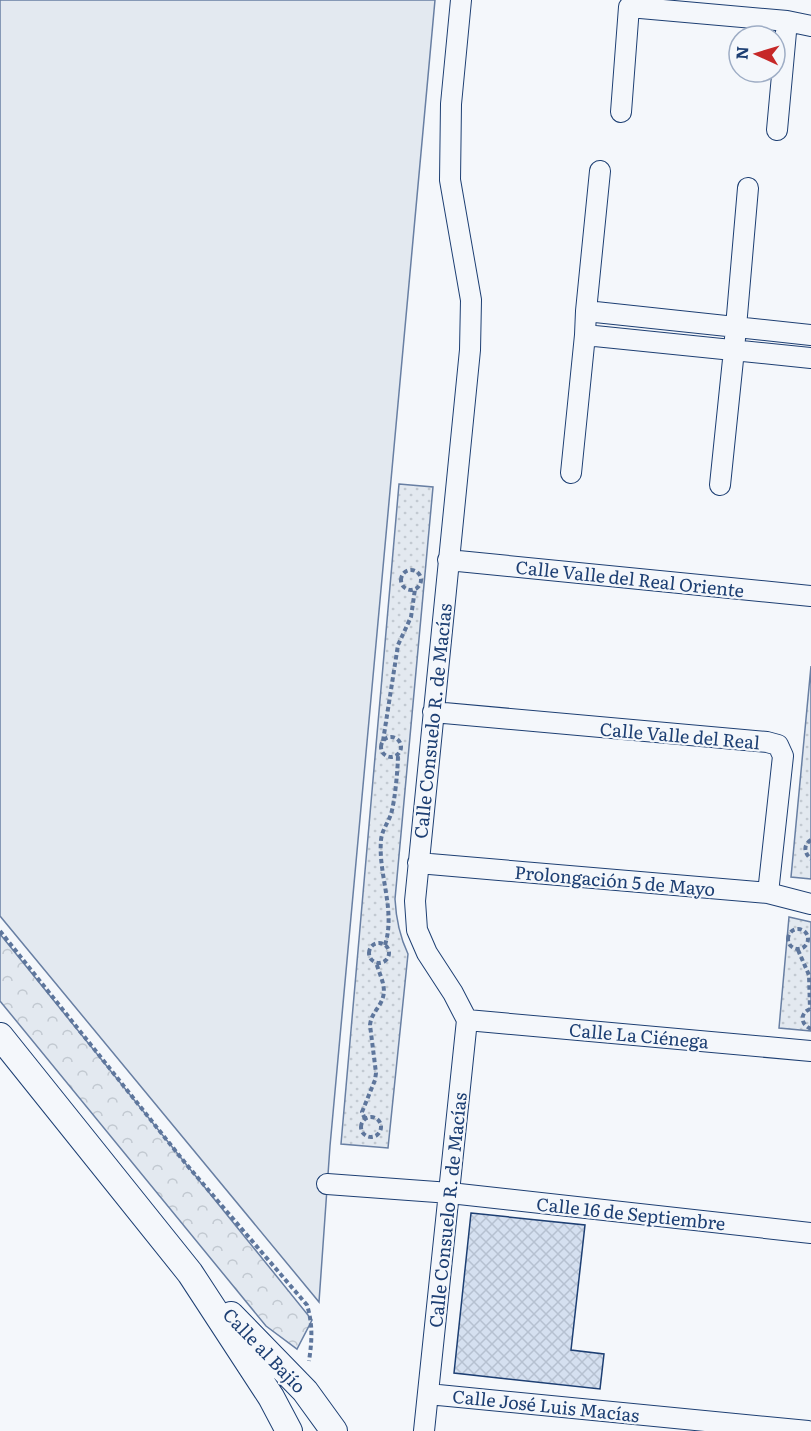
<svg xmlns="http://www.w3.org/2000/svg" width="811" height="1431" font-family="Literata,serif">
  <style>
    .park { fill: url(#park-crowns); stroke: #687fa3; stroke-width: 1.5 }
    .garden { fill: url(#garden-dots); stroke: #687fa3; stroke-width: 1.5 }
    .pitch { fill: #e3e9f0; stroke: #687fa3; stroke-width: 1.5 }
    .building { fill: url(#building-cross-hatch); stroke: #1d3f73; stroke-width: 1.5 }
    .lines { fill: none; stroke-linecap: round; stroke-linejoin: round }
    .minor-casing { stroke: #1d3f73; stroke-width: 22 }
    .tertiary-casing { stroke: #1d3f73; stroke-width: 28 }
    .path { stroke: #5e769c; stroke-width: 4; stroke-dasharray: 4.5 3; stroke-linecap: butt }
    .minor { stroke: #f4f7fb; stroke-width: 20 }
    .tertiary { stroke: #f4f7fb; stroke-width: 26 }
    .labels { text-anchor: middle; dominant-baseline: central; stroke-width: 4.5; stroke-linejoin: round; paint-order: stroke }
    .street-label { font-size: 18px; fill: #1d3f73; stroke: #f4f7fb }
  </style>
  <defs>
    <pattern id="park-crowns" width="20" height="18" patternUnits="userSpaceOnUse" patternTransform="scale(1.5)"><rect width="20" height="18" fill="#e3e9f0"/><path d="M2 6a3 3 0 1 1 6 0M12 15a3 3 0 1 1 6 0" fill="none" stroke="#c2c9d1"/></pattern>
    <pattern id="garden-dots" width="8" height="8" patternUnits="userSpaceOnUse" patternTransform="scale(1.5)"><rect width="8" height="8" fill="#e3e9f0"/><path d="M2 2h.1M6 6h.1" fill="none" stroke="#c2c9d1" stroke-width="1.8" stroke-linecap="round"/></pattern>
    <pattern id="building-cross-hatch" width="8" height="8" patternUnits="userSpaceOnUse" patternTransform="scale(1.5)"><rect width="8" height="8" fill="#d5e0f0"/><path d="M0 0l8 8M0 8l8-8" fill="none" stroke="#b6c1d1"/></pattern>
  </defs>
  <rect width="100%" height="100%" fill="#f4f7fb"/>
  <path class="park" d="M0 934 312 1320 297 1349 266 1326 0 1001Z"/>
  <path class="garden" d="M399 484 433 487 395 899C396 919 399 935 408 954L388 1148 341 1144Z
    M811 666V879L791 877Z
    M789 917 811 922V1031L779 1028Z"/>
  <path class="pitch" d="M0 0H435L330 1146 319 1302 0 916Z"/>
  <path class="building" d="M471 1213 585 1225 571 1350 604 1354 600 1389 454 1373Z"/>
  <g class="lines">
    <defs>
      <path id="minor" d="M621 112 629 7 787 21 811 26
        M777 130 787 21
        M586 311 600 171
        M811 335 586 311 585 335 811 358
        M571 473 585 335
        M720 485 734 350 748 188
        M448 560 811 596
        M433 712 767 742 778 745 783 756 768 893
        M418 863 768 893 811 904
        M467 1020 811 1051
        M327 1184 450 1193 811 1233
        M428 1394 808 1431
        M424 1431 467 1020 453 993 427 953 417 930 415 901 470 350 471 300 450 180 451 104 461 0"/>
      <path id="tertiary" d="M0 1036 190 1273 271 1397 289 1431
        M231 1315 305 1391 334 1431"/>
    </defs>
    <use href="#minor" class="minor-casing"/>
    <use href="#tertiary" class="tertiary-casing"/>
    <path class="path" d="M401 580a10 10 0 1 1 20 0a10 10 0 1 1-20 0Z
      M381 747a10 10 0 1 1 20 0a10 10 0 1 1-20 0Z
      M383 741 398 645 411 617 415 589
      M811 840C803 845 804 853 811 859
      M788 939a10 10 0 1 1 20 0a10 10 0 1 1-20 0Z
      M0 931 186 1164 307 1305C313 1325 312 1341 309 1361
      M369 953a10 10 0 1 1 20 0a10 10 0 1 1-20 0Z
      M385 945C396 910 378 875 381 840 382 830 388 823 391 814 395 801 398 768 398 754
      M798 950 809 975 810 1009
      M810 1009C800 1013 800 1024 811 1029
      M361 1127a10 10 0 1 1 20 0a10 10 0 1 1-20 0Z
      M365 1119 362 1112 375 1080 376 1073 370 1025C371 1016 376 1011 380 1004 389 989 380 977 376 962"/>
    <use href="#minor" class="minor"/>
    <use href="#tertiary" class="tertiary"/>
  </g>
  <g class="labels">
    <g class="street-label">
      <text transform="translate(630 578) rotate(6)">Calle Valle del Real Oriente</text>
      <text transform="translate(432 721) rotate(-84)">Calle Consuelo R. de Macías</text>
      <text transform="translate(680 735) rotate(5)">Calle Valle del Real</text>
      <text transform="translate(615 880) rotate(5)">Prolongación 5 de Mayo</text>
      <text transform="translate(639 1035) rotate(5)">Calle La Ciénega</text>
      <text transform="translate(447 1210) rotate(-84)">Calle Consuelo R. de Macías</text>
      <text transform="translate(631 1213) rotate(6)">Calle 16 de Septiembre</text>
      <text transform="translate(265 1350) rotate(46)">Calle al Bajío</text>
      <text transform="translate(546 1405) rotate(6)">Calle José Luis Macías</text>
    </g>
  </g>
  <g transform="translate(757 54) rotate(274)"><circle r="28" fill="#f4f7fb" stroke="#9eadc5" stroke-width="1.5"/>
  <path d="M0-4.5L10 22L0 15L-10 22Z" fill="#c62828"/>
  <text y="-9" font-size="16" font-weight="bold" text-anchor="middle" fill="#1d3f73">N</text>
  </g>
</svg>
